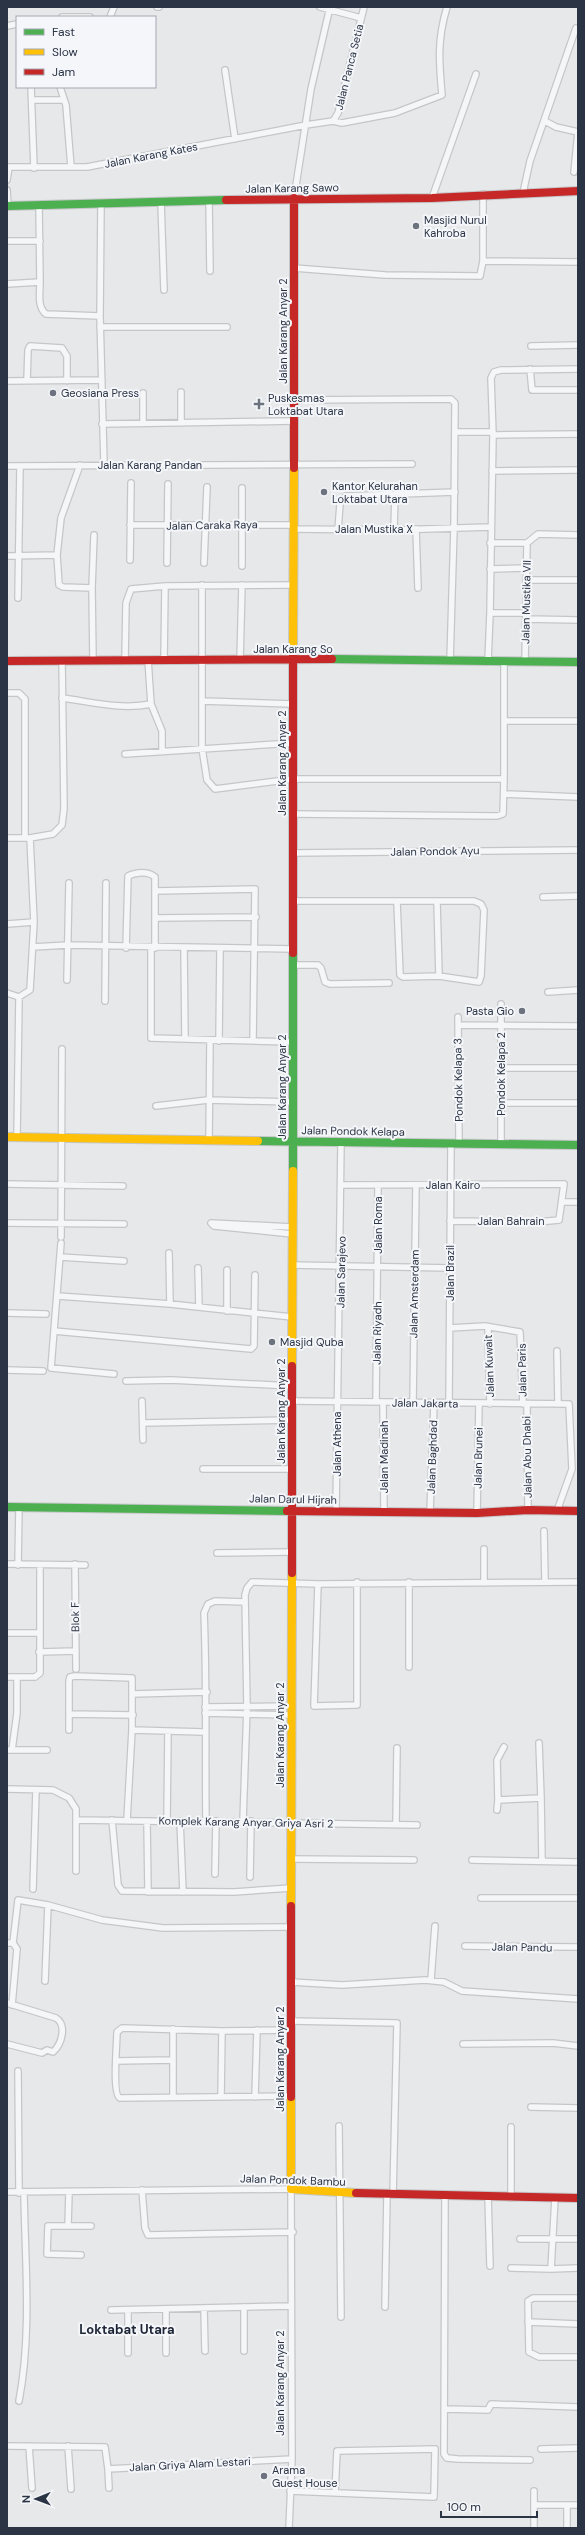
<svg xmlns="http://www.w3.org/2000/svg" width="585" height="2535" font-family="'DM Sans',sans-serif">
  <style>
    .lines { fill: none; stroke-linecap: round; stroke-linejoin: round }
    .street-casing { stroke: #c4c6c8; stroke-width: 8 }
    .fast-casing { stroke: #c4c6c8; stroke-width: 10 }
    .slow-casing { stroke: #c4c6c8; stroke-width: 10 }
    .jam-casing { stroke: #c4c6c8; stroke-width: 10 }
    .street { stroke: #f5f6f7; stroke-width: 5.5 }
    .fast { stroke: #4caf50; stroke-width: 8 }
    .slow { stroke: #ffc107; stroke-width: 8 }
    .jam { stroke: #c62828; stroke-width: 8 }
    .poi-dot { fill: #6c737f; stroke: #f4f6f9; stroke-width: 1.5 }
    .labels { text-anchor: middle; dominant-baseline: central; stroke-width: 4; stroke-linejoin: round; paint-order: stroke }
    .street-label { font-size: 11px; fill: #2b3445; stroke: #f4f6f9 }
    .poi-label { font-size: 11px; fill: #2b3445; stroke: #f4f6f9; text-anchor: start }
    .quarter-label { font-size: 13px; font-weight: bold; fill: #1d2536; stroke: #f4f6f9 }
  </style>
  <rect width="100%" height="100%" fill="#e6e8ea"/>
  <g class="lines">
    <defs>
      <path id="street" d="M157 7H159
        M320 7 361 18
        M62 17H90
        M110 17 114 7
        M7 26 17 24
        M225 70 235 139
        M31 87 34 168
        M60 87 66 105 71 167
        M32 100H64
        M333 121 338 113 364 7
        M545 121 556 127 578 132
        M574 172 578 132
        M7 180 9 167H87L306 125 333 121 342 123 395 113 442 95C439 62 437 40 447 7
        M7 190 8 206
        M523 193 530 161 576 28
        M294 198 311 89 330 7
        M432 198 476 74
        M209 200 210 271
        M161 202 164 290
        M39 205 40 282
        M7 241H40
        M483 261 578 262
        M294 268 385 275 480 276 483 261V194
        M7 284 40 282C40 293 37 307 46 314L100 316 104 464
        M100 316 101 203
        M100 327H227
        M531 346 578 345
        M530 369 532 390H578
        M7 381 102 380
        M27 381 28 350 30 346 62 348 67 356V381
        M181 392V423
        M143 393V424
        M294 400 451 399 455 403 454 528 450 661
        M102 424 294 421
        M455 432H493
        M493 435 578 434
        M7 466 412 464
        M492 471 578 470
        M242 488V566
        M130 525H293
        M293 529 394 530 490 527
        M416 529 418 588
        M338 530 340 504 346 496 455 492
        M394 530 395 494
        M490 543H527L538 534 578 535
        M57 555 61 518 80 465
        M7 556 57 555 59 585 63 587 92 588 94 535
        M130 560 131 483
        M167 563 168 484
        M204 563 207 487
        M490 569 526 568
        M526 580H578
        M202 585V748L207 780 215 789 293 779H504L503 814 497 816 293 814
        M92 588 93 660
        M18 598 20 466
        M490 613 493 435 491 378 494 372 501 370 578 369
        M526 619 578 620
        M125 660 126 603 131 589 165 586 293 585
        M164 660 165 586
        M240 660 242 585
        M488 661 490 613H526
        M504 662V779
        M525 662 527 543
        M7 693H19L25 699V838
        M62 698C92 702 121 710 151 704L148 660
        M203 701 293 704
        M151 704 162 731V751
        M504 721H578
        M125 754 293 743
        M505 794 578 797
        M7 838H30L34 922 30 990 19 997 17 1138
        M30 838 53 834 62 825 64 808 62 660
        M293 853 578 850
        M155 891 255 889 253 1041
        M543 897 578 896
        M293 901H474L481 904 484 910 481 976 479 982 439 976 403 977 400 975 397 902
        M437 902 439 976
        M155 918 256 917
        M7 924 34 922
        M33 947 68 945 293 949
        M126 948 128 876C136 872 148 871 155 877V948
        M151 948V1038L292 1042
        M184 948 185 1039
        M293 965H318L321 968 325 982 330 984 389 983
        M67 980 69 883
        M548 992 578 990
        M7 993 19 997
        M105 1001 106 883
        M458 1017 459 1143
        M458 1025 578 1026
        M219 1041 220 949
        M507 1068H578
        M505 1103H578
        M156 1106 208 1100 292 1102
        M209 1140 210 1041
        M501 1143V1004
        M7 1184 123 1186
        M342 1185 564 1184 559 1220 538 1222 450 1221
        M562 1202H578
        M7 1223 124 1224
        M292 1234 214 1226 211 1223 292 1227
        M61 1237 62 1049
        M61 1243 51 1368 114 1374
        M169 1253 170 1304
        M60 1257 124 1261
        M292 1265 450 1268
        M198 1268 199 1307
        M58 1296 170 1304 292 1317
        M227 1311V1270
        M7 1313 46 1314
        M450 1328 485 1326 520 1332 523 1404
        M488 1328 490 1404
        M54 1331 251 1349 254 1346 255 1275
        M557 1351 558 1403
        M7 1370 43 1371
        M126 1381 171 1380 292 1386
        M142 1401 143 1440
        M292 1401 569 1404 572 1469 557 1511
        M376 1402 378 1185
        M383 1402 384 1511
        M413 1403 416 1185
        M449 1403 451 1143
        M527 1404 528 1510
        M143 1423 292 1420
        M203 1469H291
        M336 1511 341 1142
        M430 1512 434 1403
        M477 1513 479 1403
        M544 1531 545 1581
        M217 1553 291 1552
        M7 1564 85 1565
        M75 1564 76 1669
        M18 1565 19 1507
        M409 1582V1667
        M484 1583V1549
        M318 1584 314 1706 357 1705V1582
        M7 1633H39
        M39 1652 76 1651
        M7 1677H35L40 1673V1565
        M132 1694 207 1692
        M205 1707 291 1706
        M205 1713 291 1715
        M70 1714 133 1715
        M69 1730V1681L70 1677 75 1676 132 1678V1730
        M539 1743 541 1798
        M504 1747 497 1760 498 1800 541 1798 542 1861
        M7 1750H47
        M12 1750 17 1713V1677
        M7 1789 53 1790 69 1798 76 1809V1871
        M497 1810 498 1800
        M76 1820 417 1825
        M112 1820 118 1885 122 1891 234 1892 291 1888
        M127 1820 132 1730 204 1732
        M147 1821 148 1892
        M167 1821 168 1731
        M180 1821 183 1892
        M206 1821C205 1751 207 1682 204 1613L208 1604 215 1601 245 1602
        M243 1821 247 1707 245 1595 247 1588 252 1582 318 1584 578 1582
        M396 1824 397 1748
        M291 1859 414 1860
        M472 1860 578 1862
        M215 1874 216 1821
        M250 1877 251 1821
        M33 1889 36 1790
        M481 1898H578
        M7 1943H13L17 1949 12 2005
        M13 1943 18 1900 48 1905 102 1920 163 1928 291 1927
        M465 1946 578 1947
        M431 1980 435 1926
        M45 1981 48 1905
        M291 1982 342 1985 425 1980 444 1982 462 1991 578 1999
        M7 2003 56 2018C67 2025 62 2044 53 2052L47 2050 42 2053 7 2044
        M291 2021 397 2023 393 2195
        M463 2044 553 2043 578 2046
        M116 2061 173 2060
        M18 2071 19 2193
        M291 2096 120 2098C112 2095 117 2043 117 2032L122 2028 222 2031 291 2030
        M173 2097V2029
        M221 2097 222 2031
        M255 2097 257 2030
        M531 2107 578 2108
        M339 2126 341 2317
        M511 2127V2198
        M142 2190 145 2228 148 2235 293 2232
        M7 2192 291 2189 292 2459 289 2528
        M445 2195 444 2454 447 2458 458 2459 530 2460
        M488 2196 490 2266
        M68 2226 69 2192
        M520 2239H578
        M81 2255 47 2254 48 2226H91
        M511 2268 551 2269 555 2198
        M551 2269 578 2268
        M578 2298H533L528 2301 529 2352 539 2357H578
        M244 2307V2351
        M385 2307 387 2195
        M204 2308 205 2351
        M166 2309V2353
        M111 2310 291 2306
        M128 2310V2353
        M528 2322 578 2324
        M19 2401C32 2333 25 2261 24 2193
        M445 2409 488 2410 491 2404 578 2407
        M7 2446 105 2447 108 2469
        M29 2446 32 2488
        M68 2446 71 2489
        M541 2449 578 2448
        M109 2488 108 2469 292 2459
        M290 2491 434 2497 435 2449 337 2451 335 2493
        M534 2491V2528
        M534 2505H578
        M567 2505V2528"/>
      <path id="fast" d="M7 206 226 200
        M332 659 578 662
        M258 1141 578 1145
        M293 1171V953
        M7 1507 287 1511"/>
      <path id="slow" d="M293 654 294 468
        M7 1137 258 1141
        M292 1366 293 1171
        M291 1906 292 1573
        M291 2097V2189L356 2193"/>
      <path id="jam" d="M226 200 432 198 578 191
        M294 468V198
        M7 661 332 659
        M293 953V654
        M287 1511 477 1513 528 1510 578 1511
        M292 1573V1366
        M291 2097V1906
        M356 2193 578 2198"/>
    </defs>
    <use href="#street" class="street-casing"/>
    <use href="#fast" class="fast-casing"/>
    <use href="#slow" class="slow-casing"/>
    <use href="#jam" class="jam-casing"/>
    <use href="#street" class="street"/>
    <use href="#fast" class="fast"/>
    <use href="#slow" class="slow"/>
    <use href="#jam" class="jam"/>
  </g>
  <g class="poi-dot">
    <circle cx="416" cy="226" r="4"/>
    <circle cx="53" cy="393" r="4"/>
    <path d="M257 398h4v4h4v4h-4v4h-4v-4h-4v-4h4z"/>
    <circle cx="324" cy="492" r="4"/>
    <circle cx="522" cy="1011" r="4"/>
    <circle cx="272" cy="1342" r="4"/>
    <circle cx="264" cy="2476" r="4"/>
  </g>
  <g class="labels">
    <g class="street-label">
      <text transform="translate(349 67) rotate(-76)">Jalan Panca Setia</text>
      <text transform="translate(151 155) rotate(-11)">Jalan Karang Kates</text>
      <text transform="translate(292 188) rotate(-1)">Jalan Karang Sawo</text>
      <text transform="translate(283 331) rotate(-90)">Jalan Karang Anyar 2</text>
      <text x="150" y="465">Jalan Karang Pandan</text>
      <text transform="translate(212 525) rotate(-1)">Jalan Caraka Raya</text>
      <text x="374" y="529">Jalan Mustika X</text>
      <text transform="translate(526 602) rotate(-89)">Jalan Mustika VII</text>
      <text x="293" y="649">Jalan Karang So</text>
      <text transform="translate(282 763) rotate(-90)">Jalan Karang Anyar 2</text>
      <text transform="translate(435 851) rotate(-1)">Jalan Pondok Ayu</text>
      <text transform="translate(501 1074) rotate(-90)">Pondok Kelapa 2</text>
      <text transform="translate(458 1080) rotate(-91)">Pondok Kelapa 3</text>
      <text transform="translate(282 1087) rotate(-90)">Jalan Karang Anyar 2</text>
      <text transform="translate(353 1131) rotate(1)">Jalan Pondok Kelapa</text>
      <text x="453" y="1185">Jalan Kairo</text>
      <text x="511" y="1221">Jalan Bahrain</text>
      <text transform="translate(378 1225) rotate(-90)">Jalan Roma</text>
      <text transform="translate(341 1272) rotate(-89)">Jalan Sarajevo</text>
      <text transform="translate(450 1273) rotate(-90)">Jalan Brazil</text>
      <text transform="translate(414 1294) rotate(-89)">Jalan Amsterdam</text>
      <text transform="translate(377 1333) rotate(-89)">Jalan Riyadh</text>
      <text transform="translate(489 1366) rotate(-92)">Jalan Kuwait</text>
      <text transform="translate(522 1370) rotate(-91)">Jalan Paris</text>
      <text transform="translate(425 1403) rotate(1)">Jalan Jakarta</text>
      <text transform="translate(281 1411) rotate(-90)">Jalan Karang Anyar 2</text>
      <text transform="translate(337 1444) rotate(-90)">Jalan Athena</text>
      <text transform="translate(384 1457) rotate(-90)">Jalan Madinah</text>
      <text transform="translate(432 1457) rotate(-88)">Jalan Baghdad</text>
      <text transform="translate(527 1457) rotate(-91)">Jalan Abu Dhabi</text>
      <text transform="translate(478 1458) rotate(-89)">Jalan Brunei</text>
      <text transform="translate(293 1499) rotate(1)">Jalan Darul Hijrah</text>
      <text transform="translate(75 1617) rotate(-91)">Blok F</text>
      <text transform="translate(280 1735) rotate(-90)">Jalan Karang Anyar 2</text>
      <text transform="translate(246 1822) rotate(1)">Komplek Karang Anyar Griya Asri 2</text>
      <text transform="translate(522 1947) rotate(1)">Jalan Pandu</text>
      <text transform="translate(280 2059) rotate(-90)">Jalan Karang Anyar 2</text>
      <text transform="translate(293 2180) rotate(2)">Jalan Pondok Bambu</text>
      <text transform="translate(280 2383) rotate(-90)">Jalan Karang Anyar 2</text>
      <text transform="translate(190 2464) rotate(-3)">Jalan Griya Alam Lestari</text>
    </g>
    <g class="poi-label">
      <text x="424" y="220">Masjid Nurul<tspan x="424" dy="13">Kahroba</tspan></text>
      <text x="61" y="393">Geosiana Press</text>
      <text x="268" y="398">Puskesmas<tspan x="268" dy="13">Loktabat Utara</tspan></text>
      <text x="332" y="486">Kantor Kelurahan<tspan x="332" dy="13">Loktabat Utara</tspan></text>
      <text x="514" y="1011" text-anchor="end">Pasta Gio</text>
      <text x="280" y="1342">Masjid Quba</text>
      <text x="272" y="2470">Arama<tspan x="272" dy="13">Guest House</tspan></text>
    </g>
    <g class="quarter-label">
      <text x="127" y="2329">Loktabat Utara</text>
    </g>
  </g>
  <rect width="585" height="2535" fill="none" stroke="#2b3445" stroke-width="16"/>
  <rect x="16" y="16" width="140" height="72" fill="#f4f6f9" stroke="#a4a8b1"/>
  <rect x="24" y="29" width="20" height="6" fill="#4caf50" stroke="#a4a8b1"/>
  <text x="52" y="36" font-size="12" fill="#2b3445">Fast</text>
  <rect x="24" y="49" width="20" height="6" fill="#ffc107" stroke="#a4a8b1"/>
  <text x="52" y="56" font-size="12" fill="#2b3445">Slow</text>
  <rect x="24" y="69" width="20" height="6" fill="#c62828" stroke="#a4a8b1"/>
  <text x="52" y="76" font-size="12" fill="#2b3445">Jam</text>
  <g transform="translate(36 2499) rotate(269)" stroke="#f4f6f9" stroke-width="3" paint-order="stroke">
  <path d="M0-3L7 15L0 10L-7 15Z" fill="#2b3445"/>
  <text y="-6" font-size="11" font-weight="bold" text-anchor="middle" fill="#2b3445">N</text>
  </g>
  <path d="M441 2511v6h96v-6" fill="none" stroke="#2b3445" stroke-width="2"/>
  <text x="447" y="2511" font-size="12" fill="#2b3445" stroke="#f4f6f9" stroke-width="3" paint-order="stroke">100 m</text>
</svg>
